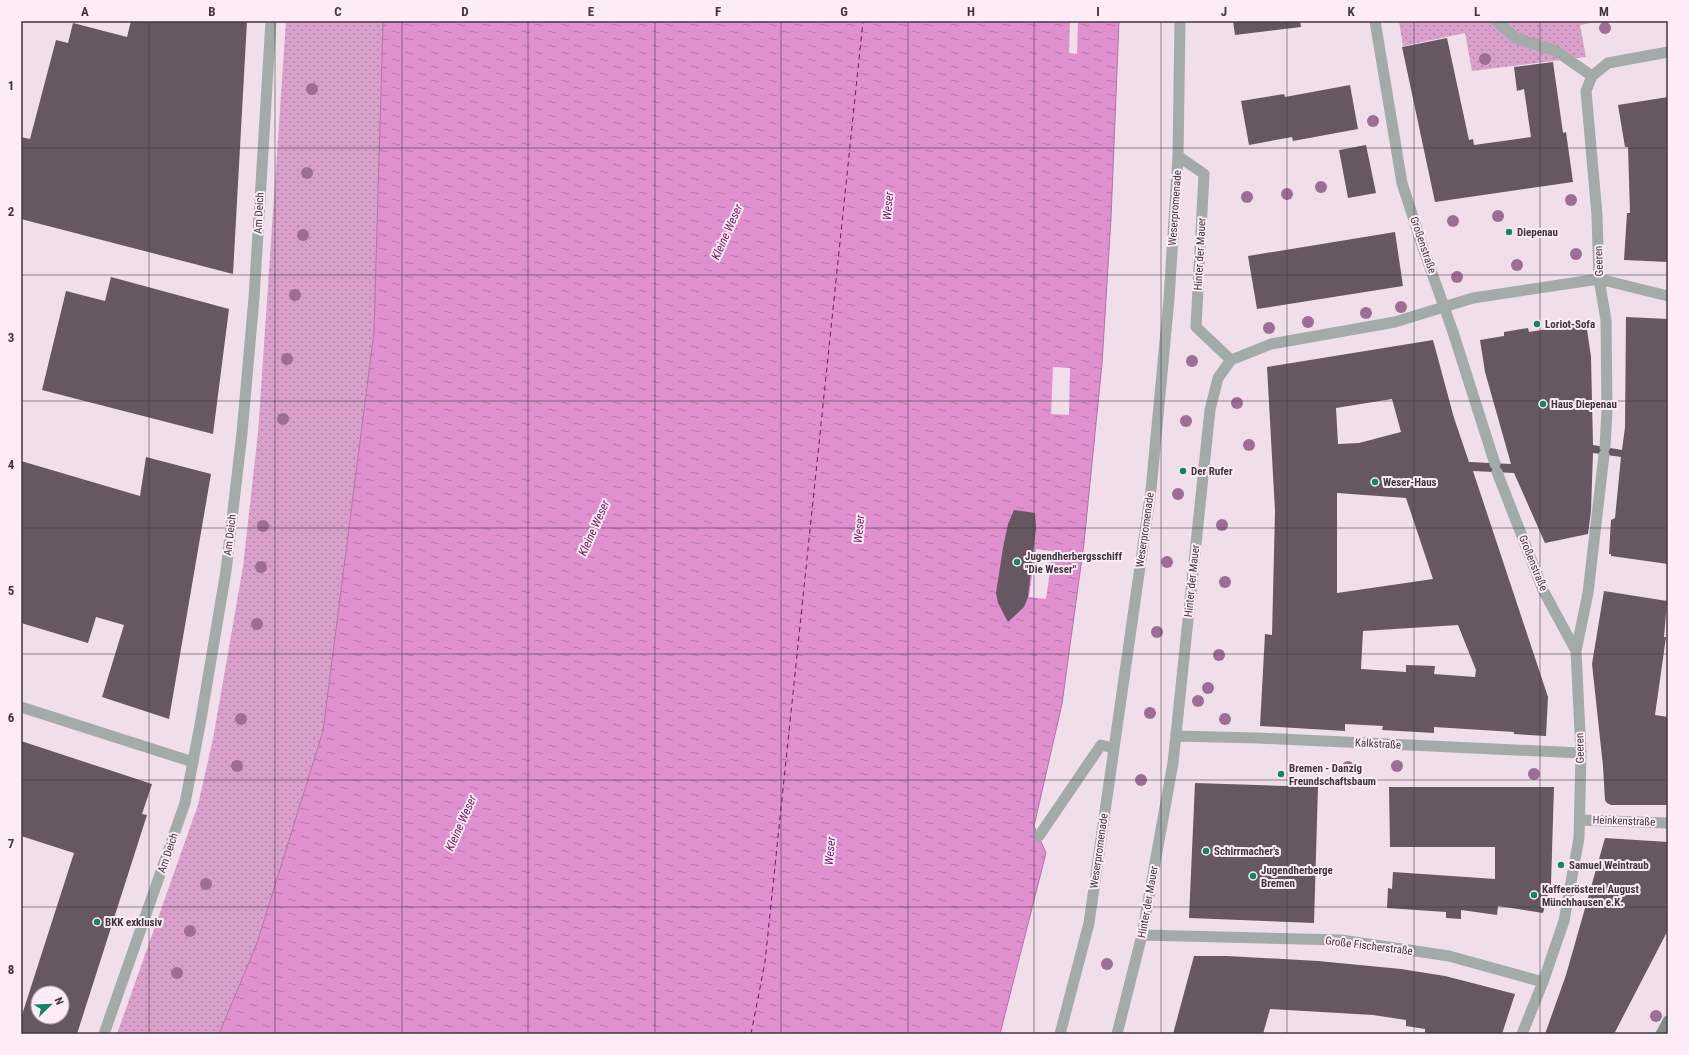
<svg xmlns="http://www.w3.org/2000/svg" width="1689" height="1055" font-family="'Roboto Condensed',sans-serif">
  <style>
    .park { fill: url(#park-dots) }
    .water { fill: url(#water-ripples); stroke: #b075a3 }
    .pier { fill: #f0deeb }
    .lines { fill: none; stroke-linecap: round; stroke-linejoin: round }
    .ferry { stroke: #751467; stroke-width: 1; stroke-dasharray: 5 4; stroke-linecap: butt }
    .building { fill: #675763; fill-rule: evenodd }
    .service { stroke: #a2aba7; stroke-width: 11 }
    .minor { stroke: #a2aba7; stroke-width: 11 }
    .secondary { stroke: #828f89; stroke-width: 11 }
    .tree { fill: #9d6d95 }
    .grid { fill: none; stroke: #3f373d; stroke-width: 1; stroke-opacity: 0.55 }
    .poi-dot { fill: #138563; stroke: #fdebf8; stroke-width: 1.5 }
    .labels { text-anchor: middle; dominant-baseline: central; stroke-width: 4; stroke-linejoin: round; paint-order: stroke }
    .street-label { font-size: 11px; fill: #3f373d; stroke: #fdebf8 }
    .poi-label { font-size: 11px; font-weight: bold; fill: #3f373d; stroke: #fdebf8; text-anchor: start }
    .water-label { font-size: 12px; font-style: italic; fill: #751467; stroke: #fdebf8 }
    .neatline { fill: none; stroke: #3f373d; stroke-width: 1.5 }
    .grid-label { font-size: 13px; text-anchor: middle; font-weight: bold; fill: #3f373d }
  </style>
  <defs>
    <pattern id="park-dots" width="8" height="8" patternUnits="userSpaceOnUse"><rect width="8" height="8" fill="#d9a0cb"/><path d="M2 2h.1M6 6h.1" fill="none" stroke="#b183a6" stroke-width="1.8" stroke-linecap="round"/></pattern>
    <pattern id="water-ripples" width="26" height="14" patternUnits="userSpaceOnUse"><rect width="26" height="14" fill="#e08fcf"/><path d="M2 4q2-2 4 0t4 0M15 11q2-2 4 0t4 0" fill="none" stroke="#b776a9"/></pattern>
  </defs>
  <rect width="100%" height="100%" fill="#f0deeb"/>
  <path class="park" d="M286 21H383L374 332 323 731 257 943 219 1034H117L198 805 213 739 243 567 258 433Z
    M1399 21H1600L1580 25 1586 57 1472 71 1465 33 1403 46Z"/>
  <path class="water" d="M383 21H1119L1111 218 1102 364 1084 543 1062 704 1034 826 1046 853 1000 1034H219L257 943 323 731 374 332Z"/>
  <path class="pier" d="M1070 21H1078L1077 54 1069 53Z
    M1053 367 1070 368 1069 415 1051 414Z
    M1036 549 1053 551 1046 599 1029 597Z"/>
  <g class="lines">
    <path class="ferry" d="M751 1034 765 962 863 21"/>
  </g>
  <path class="building" d="M131 21H247L233 274 21 219V137L30 139 56 40 68 43 73 23 127 37Z
    M1233 21H1300L1301 27 1235 35Z
    M1447 38 1469 140 1473 139 1474 145 1531 137 1524 89 1517 91 1514 67 1553 62 1563 133 1566 132 1573 182 1435 202 1402 47Z
    M1350 85 1358 129 1293 141 1292 137 1249 145 1241 101 1284 94 1285 97Z
    M1668 97V262L1624 260 1627 213H1630L1628 147H1625L1618 105Z
    M1366 145 1376 193 1348 198 1339 150Z
    M1395 232 1403 286 1257 309 1248 256Z
    M111 277 229 309 213 434 42 390 66 291 105 301Z
    M1626 317 1668 319V564L1611 556V554H1609L1611 520 1615 518 1621 457 1593 453 1591 511 1588 534 1545 543 1514 473 1473 471 1548 697 1546 736 1514 734V732L1434 727V733L1382 730 1383 726 1345 724V731L1260 726 1265 634 1272 635 1275 511 1267 367 1433 340 1454 418 1469 462 1511 464 1485 372 1480 340 1504 336V332L1528 328 1529 332 1586 323 1591 357 1593 445 1622 450 1625 427ZM1392 399 1401 432 1359 443 1338 444 1336 408ZM1337 493 1406 498 1433 579 1337 593ZM1458 625 1476 670 1475 677 1434 674 1435 666 1406 665V672L1361 669 1363 631Z
    M146 457 211 474 169 719 102 697 124 625 96 617 88 643 21 623V461L140 496Z
    M1014 510 1035 513 1036 528 1028 597 1024 607 1008 622 998 603 996 593 1003 548 1008 524Z
    M1604 591 1667 601 1664 637H1666L1655 715 1668 717V805H1611L1607 803 1605 800 1603 766 1592 664Z
    M21 741 152 784 142 814 147 815 77 1034H21V1018L74 853 21 836ZM38 993H62V1017H38Z
    M1195 783 1318 787 1314 923 1189 918Z
    M1389 787H1554L1551 884 1543 913 1498 906 1497 915 1461 910V919L1446 918V912L1387 908 1388 888 1392 889 1393 872 1495 879V847H1390Z
    M1605 838 1668 842V930L1614 1034H1545L1566 975Z
    M1194 956H1227L1318 961 1401 969 1445 976 1515 994 1502 1034H1425V1029L1406 1026V1020L1373 1015 1270 1009 1263 1034H1173Z"/>
  <g class="lines">
    <path class="service" d="M1496 21 1516 38 1556 51 1592 76
      M1178 156 1204 174 1196 327 1231 360
      M21 707 193 762
      M1039 836 1101 745 1113 748
      M1060 1034 1089 923 1151 490 1169 299 1178 156 1180 21"/>
    <path class="minor" d="M1375 21 1402 183 1422 245 1453 332 1495 464
      M1605 447 1607 410 1606 320 1599 279 1597 215 1586 91 1592 76 1608 63 1668 52
      M1497 472 1543 590 1576 651
      M1176 736 1258 738 1581 753
      M1580 820 1668 823
      M1142 935 1341 940 1449 956 1543 982
      M104 1034 185 803 200 725 226 571 242 433 254 298 271 21
      M1117 1034 1142 935 1173 763 1210 410 1218 378 1231 360 1271 344 1395 322 1473 298 1599 279 1668 296
      M1522 1034 1543 982 1564 921 1579 838 1581 753 1576 651 1588 593 1604 455"/>
    <path class="secondary" d="M1661 1034 1668 1021"/>
  </g>
  <g class="tree">
    <circle cx="1605" cy="28" r="6"/>
    <circle cx="1485" cy="59" r="6"/>
    <circle cx="312" cy="89" r="6"/>
    <circle cx="1373" cy="121" r="6"/>
    <circle cx="307" cy="173" r="6"/>
    <circle cx="1321" cy="187" r="6"/>
    <circle cx="1287" cy="194" r="6"/>
    <circle cx="1247" cy="197" r="6"/>
    <circle cx="1571" cy="200" r="6"/>
    <circle cx="1498" cy="216" r="6"/>
    <circle cx="1453" cy="221" r="6"/>
    <circle cx="303" cy="235" r="6"/>
    <circle cx="1576" cy="254" r="6"/>
    <circle cx="1517" cy="265" r="6"/>
    <circle cx="1457" cy="277" r="6"/>
    <circle cx="295" cy="295" r="6"/>
    <circle cx="1401" cy="307" r="6"/>
    <circle cx="1366" cy="313" r="6"/>
    <circle cx="1308" cy="322" r="6"/>
    <circle cx="1269" cy="328" r="6"/>
    <circle cx="287" cy="359" r="6"/>
    <circle cx="1192" cy="361" r="6"/>
    <circle cx="1237" cy="403" r="6"/>
    <circle cx="283" cy="419" r="6"/>
    <circle cx="1186" cy="421" r="6"/>
    <circle cx="1249" cy="445" r="6"/>
    <circle cx="1178" cy="494" r="6"/>
    <circle cx="1222" cy="525" r="6"/>
    <circle cx="263" cy="526" r="6"/>
    <circle cx="1167" cy="562" r="6"/>
    <circle cx="261" cy="567" r="6"/>
    <circle cx="1225" cy="582" r="6"/>
    <circle cx="257" cy="624" r="6"/>
    <circle cx="1157" cy="632" r="6"/>
    <circle cx="1219" cy="655" r="6"/>
    <circle cx="1208" cy="688" r="6"/>
    <circle cx="1198" cy="701" r="6"/>
    <circle cx="1150" cy="713" r="6"/>
    <circle cx="241" cy="719" r="6"/>
    <circle cx="1225" cy="719" r="6"/>
    <circle cx="237" cy="766" r="6"/>
    <circle cx="1397" cy="766" r="6"/>
    <circle cx="1348" cy="767" r="6"/>
    <circle cx="1534" cy="774" r="6"/>
    <circle cx="1141" cy="780" r="6"/>
    <circle cx="206" cy="884" r="6"/>
    <circle cx="190" cy="931" r="6"/>
    <circle cx="1107" cy="964" r="6"/>
    <circle cx="177" cy="973" r="6"/>
    <circle cx="1656" cy="1016" r="6"/>
  </g>
  <path class="grid" d="M149 21V1034M275 21V1034M402 21V1034M528 21V1034M655 21V1034M781 21V1034M908 21V1034M1034 21V1034M1161 21V1034M1287 21V1034M1414 21V1034M1540 21V1034M21 148H1668M21 275H1668M21 401H1668M21 528H1668M21 654H1668M21 780H1668M21 907H1668"/>
  <g class="poi-dot">
    <circle cx="1509" cy="232" r="4"/>
    <circle cx="1537" cy="324" r="4"/>
    <circle cx="1543" cy="404" r="4"/>
    <circle cx="1183" cy="471" r="4"/>
    <circle cx="1375" cy="482" r="4"/>
    <circle cx="1017" cy="562" r="4"/>
    <circle cx="1281" cy="774" r="4"/>
    <circle cx="1206" cy="851" r="4"/>
    <circle cx="1561" cy="865" r="4"/>
    <circle cx="1253" cy="876" r="4"/>
    <circle cx="1534" cy="895" r="4"/>
    <circle cx="97" cy="922" r="4"/>
  </g>
  <g class="labels">
    <g class="street-label">
      <text transform="translate(1175 208) rotate(-86)">Weserpromenade</text>
      <text transform="translate(259 213) rotate(-87)">Am Deich</text>
      <text transform="translate(1423 245) rotate(71)">Großenstraße</text>
      <text transform="translate(1200 254) rotate(-87)">Hinter der Mauer</text>
      <text transform="translate(1599 261) rotate(-92)">Geeren</text>
      <text transform="translate(1145 530) rotate(-82)">Weserpromenade</text>
      <text transform="translate(230 535) rotate(-83)">Am Deich</text>
      <text transform="translate(1533 563) rotate(68)">Großenstraße</text>
      <text transform="translate(1192 581) rotate(-84)">Hinter der Mauer</text>
      <text transform="translate(1378 744) rotate(3)">Kalkstraße</text>
      <text transform="translate(1580 748) rotate(-91)">Geeren</text>
      <text transform="translate(1624 821) rotate(2)">Heinkenstraße</text>
      <text transform="translate(1099 851) rotate(-82)">Weserpromenade</text>
      <text transform="translate(168 853) rotate(-71)">Am Deich</text>
      <text transform="translate(1148 902) rotate(-80)">Hinter der Mauer</text>
      <text transform="translate(1369 946) rotate(7)">Große Fischerstraße</text>
    </g>
    <g class="poi-label">
      <text x="1517" y="232">Diepenau</text>
      <text x="1545" y="324">Loriot-Sofa</text>
      <text x="1551" y="404">Haus Diepenau</text>
      <text x="1191" y="471">Der Rufer</text>
      <text x="1383" y="482">Weser-Haus</text>
      <text x="1025" y="556">Jugendherbergsschiff<tspan x="1025" dy="13">"Die Weser"</tspan></text>
      <text x="1289" y="768">Bremen - Danzig<tspan x="1289" dy="13">Freundschaftsbaum</tspan></text>
      <text x="1214" y="851">Schirrmacher's</text>
      <text x="1569" y="865">Samuel Weintraub</text>
      <text x="1261" y="870">Jugendherberge<tspan x="1261" dy="13">Bremen</tspan></text>
      <text x="1542" y="889">Kaffeerösterei August<tspan x="1542" dy="13">Münchhausen e.K.</tspan></text>
      <text x="105" y="922">BKK exklusiv</text>
    </g>
    <g class="water-label">
      <text transform="translate(888 206) rotate(-85)">Weser</text>
      <text transform="translate(727 232) rotate(-66)">Kleine Weser</text>
      <text transform="translate(594 528) rotate(-66)">Kleine Weser</text>
      <text transform="translate(859 529) rotate(-85)">Weser</text>
      <text transform="translate(461 823) rotate(-66)">Kleine Weser</text>
      <text transform="translate(830 851) rotate(-85)">Weser</text>
    </g>
  </g>
  <rect width="1689" height="1055" fill="none" stroke="#fdebf8" stroke-width="44"/>
  <g transform="translate(50 1005) rotate(67)"><circle r="19" fill="#fdebf8" stroke="#b1a3ad"/>
  <path d="M0-3L7 15L0 10L-7 15Z" fill="#138563"/>
  <text y="-6" font-size="11" font-weight="bold" text-anchor="middle" fill="#3f373d">N</text>
  </g>
  <rect x="22" y="22" width="1645" height="1011" class="neatline"/>
  <g class="grid-label">
    <text x="85" y="16">A</text>
    <text x="212" y="16">B</text>
    <text x="338" y="16">C</text>
    <text x="465" y="16">D</text>
    <text x="591" y="16">E</text>
    <text x="718" y="16">F</text>
    <text x="844" y="16">G</text>
    <text x="971" y="16">H</text>
    <text x="1098" y="16">I</text>
    <text x="1224" y="16">J</text>
    <text x="1351" y="16">K</text>
    <text x="1477" y="16">L</text>
    <text x="1604" y="16">M</text>
    <text x="11" y="90">1</text>
    <text x="11" y="216">2</text>
    <text x="11" y="342">3</text>
    <text x="11" y="469">4</text>
    <text x="11" y="595">5</text>
    <text x="11" y="722">6</text>
    <text x="11" y="848">7</text>
    <text x="11" y="974">8</text>
  </g>
</svg>
